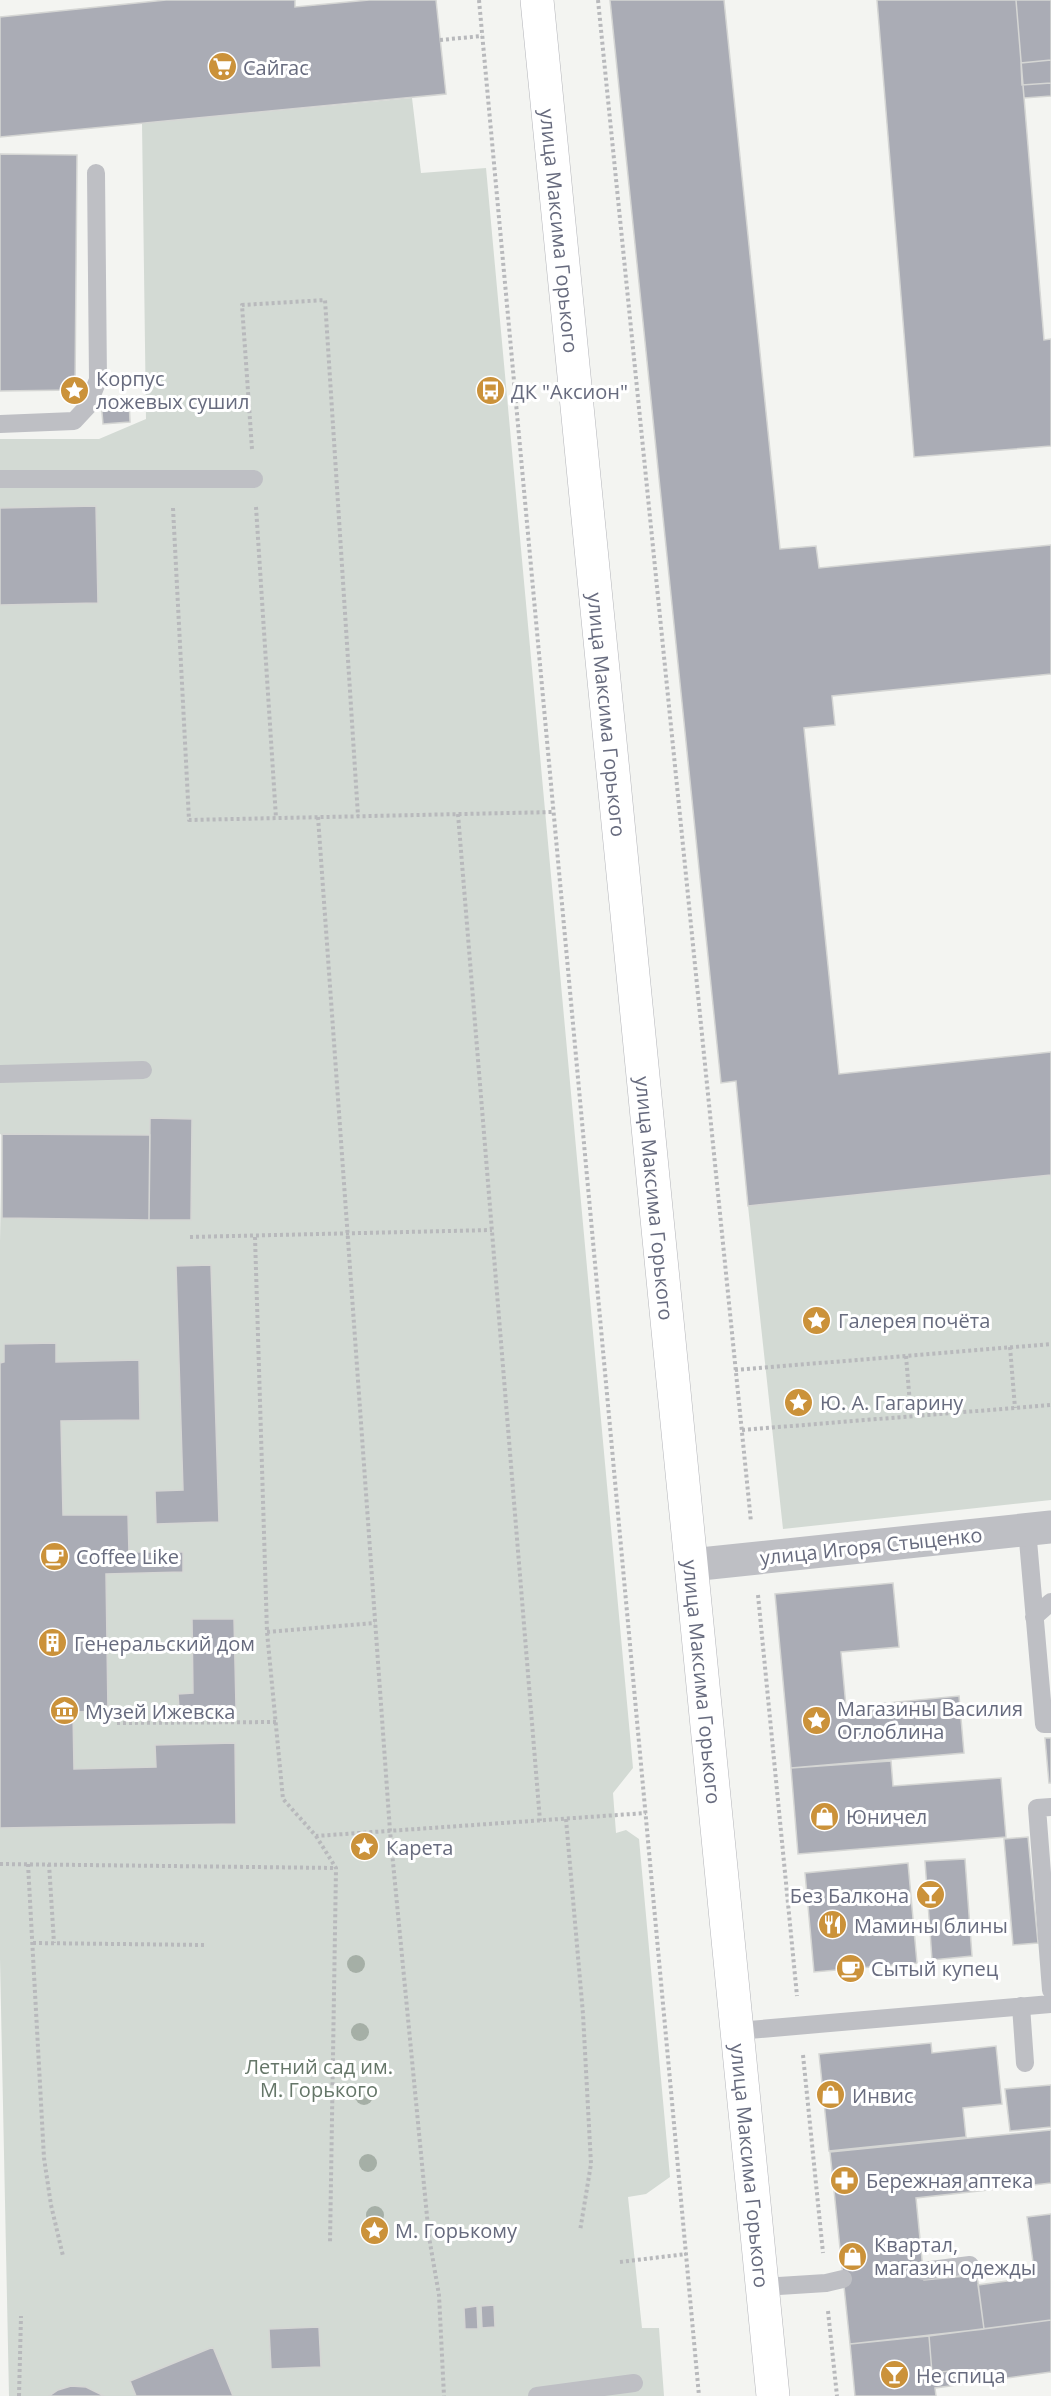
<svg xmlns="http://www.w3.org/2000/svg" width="1051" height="2396" font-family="'Open Sans',sans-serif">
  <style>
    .green { fill: #d3dad4 }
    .building { fill: #aaacb5; stroke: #d5d6d4; stroke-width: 1.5 }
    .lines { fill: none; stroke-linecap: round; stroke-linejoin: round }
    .primary-casing { stroke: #b4b5ba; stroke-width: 34 }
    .path { stroke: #b8b9bc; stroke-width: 4; stroke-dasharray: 3 3; stroke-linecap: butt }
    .lane { stroke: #bebfc4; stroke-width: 18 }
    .street { stroke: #bebfc4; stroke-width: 33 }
    .primary { stroke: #fff; stroke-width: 33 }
    .tree { fill: #a5afa6 }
    .labels { text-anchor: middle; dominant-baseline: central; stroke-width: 6; stroke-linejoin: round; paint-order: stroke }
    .poi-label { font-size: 20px; fill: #676b7e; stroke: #fff; text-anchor: start }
    .street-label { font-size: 20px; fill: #676b7e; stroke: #fff }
    .park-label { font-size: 20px; fill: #657668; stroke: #fff }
  </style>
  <rect width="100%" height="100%" fill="#f3f4f1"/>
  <path class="green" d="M412 98 421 173 486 168 633 1768 613 1793 616 1833 626 1830 639 1839 670 2177 646 2194 628 2197 642 2328H659L664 2396H9L0 1959V1241L2 1135 0 1134V439H99L146 419 142 123Z
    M1051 1175V1500L783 1529 748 1206Z"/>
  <path class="building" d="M166 0H295V7L369 0H436L446 94 0 137V17Z
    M610 0H724L780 549 816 546 819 568 1051 545V674L832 696 835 725 804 728 839 1074 1051 1052V1175L748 1206 736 1081 721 1083Z
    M877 0H1016L1044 340 1051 339V446L914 457Z
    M1016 0H1051V96L1024 98Z
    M1051 60V83L1022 85 1021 63Z
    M0 154 77 155 75 390 0 391Z
    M129 399 130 422 103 424 101 401Z
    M96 506 98 603 0 605V508Z
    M150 1118 192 1119 191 1220H149Z
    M2 1134 150 1135 149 1220 2 1218Z
    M211 1265 219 1522 156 1524 155 1491 183 1490 176 1266Z
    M56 1343V1362L139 1360 140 1420 61 1421 63 1515H128L129 1552H183V1572L106 1574 108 1711 73 1712 74 1769 156 1767 155 1745 235 1743 236 1824 0 1828V1363L4 1362V1344Z
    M893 1583 899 1647 841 1652 846 1707 959 1696 964 1753 791 1768 775 1594Z
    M192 1619H234L236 1707 179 1709 178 1694 193 1693Z
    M1045 1738H1051V1783H1049Z
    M891 1761 893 1786 1001 1778 1006 1837 798 1854 791 1768Z
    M1028 1837 1038 1943 1013 1945 1004 1839Z
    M965 1859 972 1956 932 1960 925 1861Z
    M908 1863 917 1963 814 1972 805 1873Z
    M931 2043 932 2053 996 2046 1002 2104 963 2108 966 2137 829 2151 819 2054Z
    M1051 2085V2127L1010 2131 1005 2089Z
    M1051 2130V2183L916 2198 924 2280 977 2275 984 2329 850 2344 830 2152Z
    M1051 2214V2320L984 2329 978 2285 1035 2277 1027 2217Z
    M494 2305 495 2327 482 2328 481 2306Z
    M477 2306 478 2329H465L464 2308Z
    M1051 2320V2372L950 2386 949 2371 932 2373 929 2336Z
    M319 2327 321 2367 271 2369 269 2329Z
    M929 2336 932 2373 949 2371 950 2386 935 2388 936 2396H855L850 2344Z
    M213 2347 233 2396H136L130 2381Z
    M71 2386 86 2387 104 2396H49L58 2390Z"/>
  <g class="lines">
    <defs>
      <g id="primary">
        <path id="s1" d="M537 0 773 2396"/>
      </g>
    </defs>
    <use href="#primary" class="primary-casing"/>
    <path class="path" d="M479 0 699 2396
      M598 0 751 1522
      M440 40 482 36
      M252 449 242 305 325 300 358 816
      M256 507 276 818
      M173 508 189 820 554 812
      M458 814 540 1821
      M318 817 390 1831 429 2237 439 2295 444 2396
      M190 1237 492 1230
      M255 1237 267 1632 283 1799 316 1836 646 1813
      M1010 1347 1015 1408
      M906 1356 911 1416
      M735 1370 1051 1344
      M742 1430 1051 1405
      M758 1595 797 1996
      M267 1632 375 1623
      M117 1723 276 1722
      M566 1819 583 2014 591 2164 580 2231
      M316 1836 336 1868 330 2243
      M0 1864 336 1868
      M28 1864 44 2158 51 2205 63 2256
      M49 1864 54 1943
      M33 1943 204 1945
      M803 2055 823 2253
      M620 2262 686 2254
      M828 2311 837 2396
      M19 2396 21 2316"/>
    <path class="lane" d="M0 424 74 421 87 407 98 380 96 173
      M0 479H254
      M0 1074 143 1070
      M1027 1529 1044 1724H1051
      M1034 1617 1051 1602
      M1051 1807 1037 1808 1051 1990
      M1021 2006 1025 2063
      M737 2031 1051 2004
      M923 2271 970 2265
      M763 2287 826 2283 843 2279
      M537 2396 634 2383"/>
    <path class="street" d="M691 1565 1051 1527"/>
    <use href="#primary" class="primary"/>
  </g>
  <g class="tree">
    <circle cx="356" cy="1964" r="9"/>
    <circle cx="360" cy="2032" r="9"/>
    <circle cx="364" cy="2096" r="9"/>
    <circle cx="368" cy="2163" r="9"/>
    <circle cx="375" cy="2215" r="9"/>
  </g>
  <defs>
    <symbol id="supermarket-disc" viewBox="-11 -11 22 22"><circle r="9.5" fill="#cb923a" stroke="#fff"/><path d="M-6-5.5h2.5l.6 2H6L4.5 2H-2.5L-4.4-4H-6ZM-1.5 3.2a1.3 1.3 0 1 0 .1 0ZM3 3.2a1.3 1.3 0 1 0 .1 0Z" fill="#fff"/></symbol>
    <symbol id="sight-disc" viewBox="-11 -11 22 22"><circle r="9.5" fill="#cb923a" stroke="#fff"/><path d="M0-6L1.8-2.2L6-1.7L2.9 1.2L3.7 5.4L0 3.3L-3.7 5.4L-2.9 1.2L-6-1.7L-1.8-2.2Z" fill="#fff"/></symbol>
    <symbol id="bus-disc" viewBox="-11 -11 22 22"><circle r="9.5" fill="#cb923a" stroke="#fff"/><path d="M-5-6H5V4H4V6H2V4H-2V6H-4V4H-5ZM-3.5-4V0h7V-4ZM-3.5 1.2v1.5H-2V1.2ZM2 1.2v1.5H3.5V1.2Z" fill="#fff"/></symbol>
    <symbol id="cafe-disc" viewBox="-11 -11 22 22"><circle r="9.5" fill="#cb923a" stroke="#fff"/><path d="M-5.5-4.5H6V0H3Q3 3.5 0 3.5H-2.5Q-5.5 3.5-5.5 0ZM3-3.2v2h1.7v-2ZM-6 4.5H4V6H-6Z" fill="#fff"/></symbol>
    <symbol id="building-disc" viewBox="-11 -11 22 22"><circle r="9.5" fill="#cb923a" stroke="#fff"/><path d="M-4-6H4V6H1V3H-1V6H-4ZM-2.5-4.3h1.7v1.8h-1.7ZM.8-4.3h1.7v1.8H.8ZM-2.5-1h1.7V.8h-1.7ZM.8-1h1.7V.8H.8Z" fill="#fff"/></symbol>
    <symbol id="museum-disc" viewBox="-11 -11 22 22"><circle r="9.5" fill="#cb923a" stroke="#fff"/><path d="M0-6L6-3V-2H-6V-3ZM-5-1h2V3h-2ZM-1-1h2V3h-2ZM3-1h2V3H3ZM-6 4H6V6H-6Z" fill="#fff"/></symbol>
    <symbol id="shop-disc" viewBox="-11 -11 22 22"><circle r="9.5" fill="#cb923a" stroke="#fff"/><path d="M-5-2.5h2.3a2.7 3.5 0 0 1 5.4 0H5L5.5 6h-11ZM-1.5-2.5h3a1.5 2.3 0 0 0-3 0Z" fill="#fff"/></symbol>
    <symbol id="bar-disc" viewBox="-11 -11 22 22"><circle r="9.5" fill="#cb923a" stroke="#fff"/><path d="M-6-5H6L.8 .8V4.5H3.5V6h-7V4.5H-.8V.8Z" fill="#fff"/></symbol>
    <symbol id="restaurant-disc" viewBox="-11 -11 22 22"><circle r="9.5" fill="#cb923a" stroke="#fff"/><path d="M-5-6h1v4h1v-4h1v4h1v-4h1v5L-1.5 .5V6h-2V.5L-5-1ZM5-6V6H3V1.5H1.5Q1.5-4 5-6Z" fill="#fff"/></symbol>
    <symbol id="pharmacy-disc" viewBox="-11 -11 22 22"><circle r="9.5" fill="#cb923a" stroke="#fff"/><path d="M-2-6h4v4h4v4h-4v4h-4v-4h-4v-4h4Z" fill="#fff"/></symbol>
  </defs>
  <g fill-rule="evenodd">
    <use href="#supermarket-disc" x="206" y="50" width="33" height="33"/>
    <use href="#sight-disc" x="58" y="374" width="33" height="33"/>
    <use href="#bus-disc" x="474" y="374" width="33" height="33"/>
    <use href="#sight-disc" x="800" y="1304" width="33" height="33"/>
    <use href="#sight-disc" x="782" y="1386" width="33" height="33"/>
    <use href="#cafe-disc" x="38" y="1540" width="33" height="33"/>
    <use href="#building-disc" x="36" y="1626" width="33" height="33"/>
    <use href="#museum-disc" x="48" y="1694" width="33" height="33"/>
    <use href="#sight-disc" x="800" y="1704" width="33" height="33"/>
    <use href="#shop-disc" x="808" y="1800" width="33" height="33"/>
    <use href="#sight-disc" x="348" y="1830" width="33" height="33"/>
    <use href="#bar-disc" x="914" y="1878" width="33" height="33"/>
    <use href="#restaurant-disc" x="816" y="1908" width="33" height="33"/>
    <use href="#cafe-disc" x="834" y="1952" width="33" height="33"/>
    <use href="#shop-disc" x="814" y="2078" width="33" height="33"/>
    <use href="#pharmacy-disc" x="828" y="2164" width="33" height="33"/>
    <use href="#sight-disc" x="358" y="2214" width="33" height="33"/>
    <use href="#shop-disc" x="836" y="2240" width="33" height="33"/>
    <use href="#bar-disc" x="878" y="2358" width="33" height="33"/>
  </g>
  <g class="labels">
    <g class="poi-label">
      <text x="243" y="67">Сайгас</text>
      <text x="96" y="378">Корпус<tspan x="96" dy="23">ложевых сушил</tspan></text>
      <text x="511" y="391">ДК "Аксион"</text>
      <text x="838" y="1320">Галерея почёта</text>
      <text x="820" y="1402">Ю. А. Гагарину</text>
      <text x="76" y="1556">Coffee Like</text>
      <text x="74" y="1643">Генеральский дом</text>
      <text x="837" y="1708">Магазины Василия<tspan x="837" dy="23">Оглоблина</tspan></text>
      <text x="85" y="1711">Музей Ижевска</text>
      <text x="846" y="1816">Юничел</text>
      <text x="386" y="1847">Карета</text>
      <text x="909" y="1895" text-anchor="end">Без Балкона</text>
      <text x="854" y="1925">Мамины блины</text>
      <text x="871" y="1968">Сытый купец</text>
      <text x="852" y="2095">Инвис</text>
      <text x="866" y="2180">Бережная аптека</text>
      <text x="395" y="2230">М. Горькому</text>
      <text x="874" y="2244">Квартал,<tspan x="874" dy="23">магазин одежды</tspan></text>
      <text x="916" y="2375">Не спица</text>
    </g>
    <g class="street-label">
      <text stroke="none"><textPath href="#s1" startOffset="232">улица Максима Горького</textPath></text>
      <text stroke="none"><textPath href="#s1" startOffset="718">улица Максима Горького</textPath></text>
      <text stroke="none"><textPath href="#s1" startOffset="1204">улица Максима Горького</textPath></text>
      <text transform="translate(871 1546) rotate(-6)">улица Игоря Стыценко</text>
      <text stroke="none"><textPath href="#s1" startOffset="1690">улица Максима Горького</textPath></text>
      <text stroke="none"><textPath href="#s1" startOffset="2176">улица Максима Горького</textPath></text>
    </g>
    <g class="park-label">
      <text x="319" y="2066">Летний сад им.<tspan x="319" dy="23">М. Горького</tspan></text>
    </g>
  </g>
</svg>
